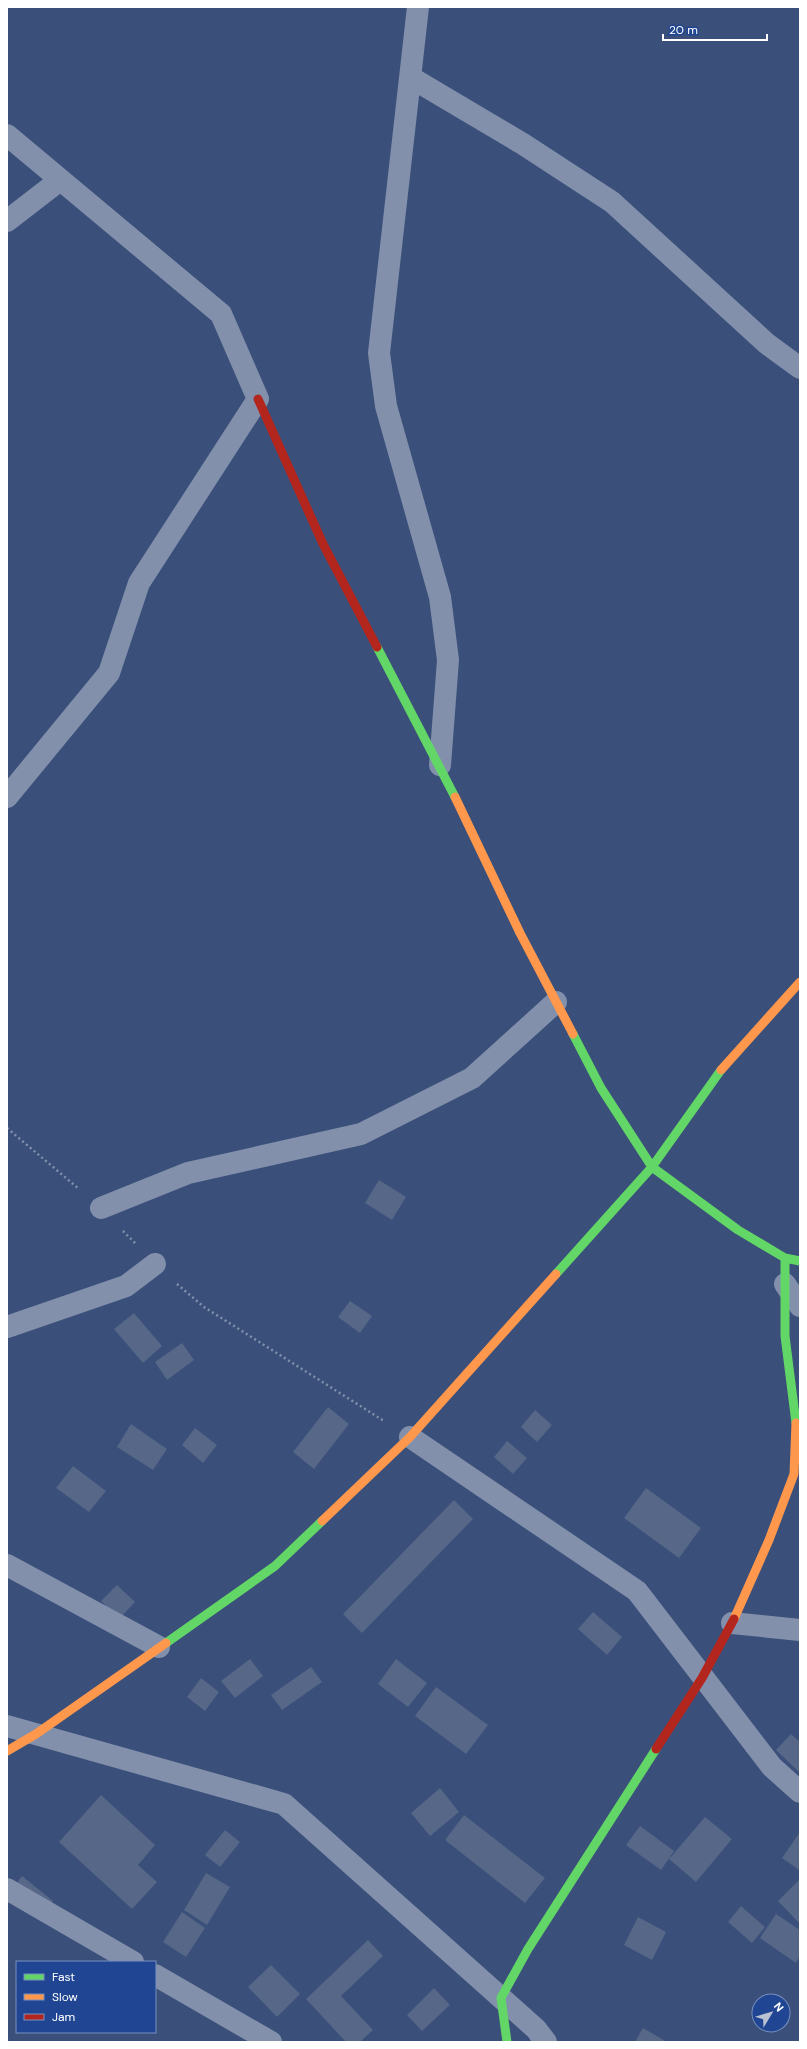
<svg xmlns="http://www.w3.org/2000/svg" width="807" height="2049" font-family="'DM Sans',sans-serif">
  <style>
    .building { fill: #566788 }
    .lines { fill: none; stroke-linecap: round; stroke-linejoin: round }
    .path { stroke: #8290ac; stroke-width: 2.5; stroke-dasharray: 2 3; stroke-linecap: butt }
    .street { stroke: #8290ac; stroke-width: 22 }
    .fast { stroke: #63d668; stroke-width: 9 }
    .slow { stroke: #ff974d; stroke-width: 9 }
    .jam { stroke: #b3261e; stroke-width: 9 }
  </style>
  <rect width="100%" height="100%" fill="#3a4f79"/>
  <path class="building" d="M379 1180 406 1197 392 1220 365 1203Z
    M350 1301 372 1316 360 1333 338 1317Z
    M134 1313 162 1346 143 1363 114 1329Z
    M182 1343 194 1360 167 1380 155 1362Z
    M328 1407 349 1424 314 1469 293 1452Z
    M535 1410 552 1425 537 1442 521 1427Z
    M131 1424 167 1449 153 1470 117 1447Z
    M195 1428 217 1445 203 1463 182 1445Z
    M507 1441 527 1458 513 1474 494 1457Z
    M73 1466 106 1491 89 1512 56 1488Z
    M646 1488 701 1528 679 1558 624 1518Z
    M454 1500 473 1519 362 1633 343 1614Z
    M117 1585 135 1602 119 1619 101 1601Z
    M593 1612 622 1637 607 1655 578 1629Z
    M250 1659 263 1676 235 1698 221 1681Z
    M396 1659 427 1683 408 1707 378 1684Z
    M311 1667 322 1682 282 1710 271 1695Z
    M201 1678 219 1692 205 1711 187 1697Z
    M436 1687 488 1725 466 1754 415 1716Z
    M791 1734 800 1742V1773L776 1750Z
    M440 1788 459 1812 430 1836 411 1813Z
    M101 1795 155 1845 138 1865 157 1882 132 1909 59 1842Z
    M464 1815 545 1878 525 1903 445 1840Z
    M705 1817 732 1839 696 1882 669 1859Z
    M640 1826 674 1851 661 1870 626 1845Z
    M225 1830 240 1842 220 1867 205 1855Z
    M800 1832V1868L799 1870 782 1858Z
    M206 1873 230 1887 207 1925 184 1910Z
    M22 1876 53 1901 43 1915 11 1891Z
    M800 1879V1924L778 1901Z
    M741 1906 765 1927 752 1943 728 1922Z
    M182 1912 205 1928 186 1957 163 1942Z
    M776 1914 800 1930V1956L796 1963 760 1938Z
    M638 1917 666 1932 652 1960 624 1945Z
    M368 1940 383 1956 341 1996 373 2030 360 2042H346L306 1999Z
    M271 1965 300 1994 277 2017 248 1987Z
    M434 1988 450 2005 422 2031 407 2015Z
    M643 2028 667 2042H635Z"/>
  <g class="lines">
    <path class="path" d="M7 1128 79 1189
      M123 1231 135 1243
      M177 1284 204 1307 384 1421"/>
    <path class="street" d="M418 7 379 353 386 406 440 597 448 660 440 765
      M410 77 523 144 612 202 766 343 800 368
      M7 135 221 314 258 399 139 583 109 673 7 797
      M7 221 60 180
      M101 1208 188 1173 361 1134 472 1078 556 1002
      M785 1284 800 1306
      M7 1327 126 1286 155 1264
      M410 1437 637 1591 772 1767 800 1792
      M7 1565 159 1647
      M732 1623 800 1630
      M7 1726 284 1804 536 2029 546 2042
      M7 1889 133 1962
      M155 1975 271 2042"/>
    <path class="fast" d="M377 647 455 797
      M573 1034 601 1088 652 1167 738 1230 785 1258 800 1261
      M785 1258V1336L796 1423
      M556 1274 652 1167 721 1070
      M166 1643 275 1566 322 1521
      M507 2042 501 1998 528 1949 656 1749"/>
    <path class="slow" d="M455 797 520 933 573 1034
      M721 1070 800 982
      M322 1521 410 1437 556 1274
      M734 1619 769 1540 794 1474 796 1423
      M7 1751 36 1734 166 1643"/>
    <path class="jam" d="M258 399 323 544 377 647
      M656 1749 702 1678 734 1619"/>
  </g>
  <rect width="807" height="2049" fill="none" stroke="#ffffff" stroke-width="16"/>
  <rect x="16" y="1961" width="140" height="72" fill="#204693" stroke="#7990be"/>
  <rect x="24" y="1974" width="20" height="6" fill="#63d668" stroke="#7990be"/>
  <text x="52" y="1981" font-size="12" fill="#ffffff">Fast</text>
  <rect x="24" y="1994" width="20" height="6" fill="#ff974d" stroke="#7990be"/>
  <text x="52" y="2001" font-size="12" fill="#ffffff">Slow</text>
  <rect x="24" y="2014" width="20" height="6" fill="#b3261e" stroke="#7990be"/>
  <text x="52" y="2021" font-size="12" fill="#ffffff">Jam</text>
  <g transform="translate(771 2013) rotate(52)"><circle r="19" fill="#204693" stroke="#7990be"/>
  <path d="M0-3L7 15L0 10L-7 15Z" fill="#bac1d0"/>
  <text y="-6" font-size="11" font-weight="bold" text-anchor="middle" fill="#ffffff">N</text>
  </g>
  <path d="M663 34v6h104v-6" fill="none" stroke="#ffffff" stroke-width="2"/>
  <text x="669" y="34" font-size="12" fill="#ffffff" stroke="#204693" stroke-width="3" paint-order="stroke">20 m</text>
</svg>
